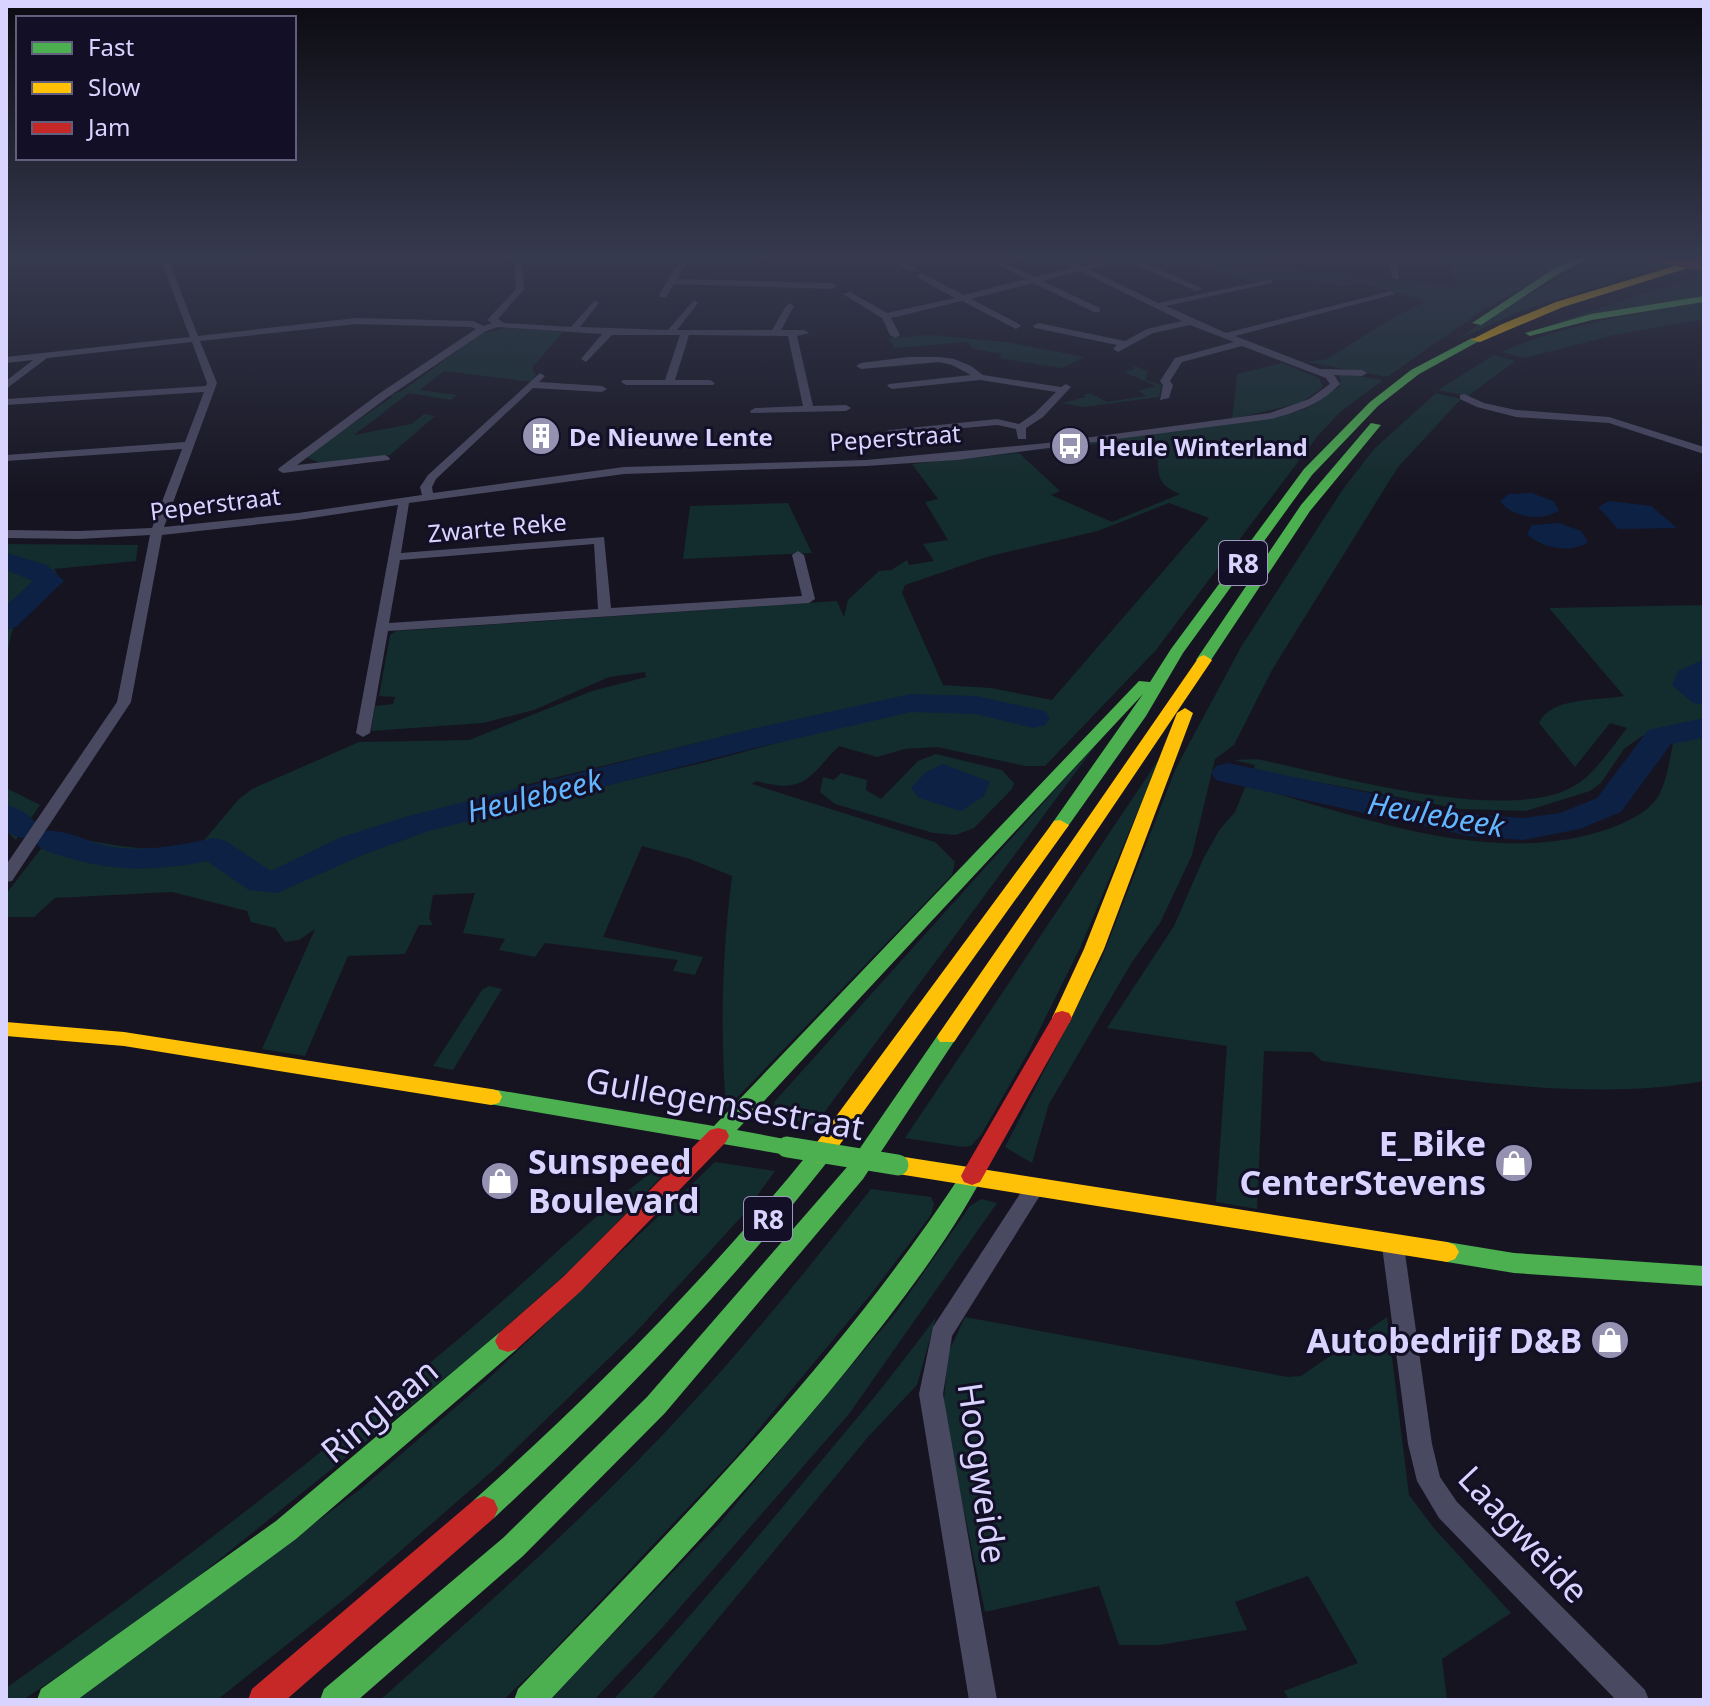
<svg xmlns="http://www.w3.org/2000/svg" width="1710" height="1706" font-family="'Noto Sans',sans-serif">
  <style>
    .green { fill: #132c2d; fill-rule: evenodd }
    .water { fill: #0d2144 }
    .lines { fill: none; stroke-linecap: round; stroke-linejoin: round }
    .river { fill: #0d2144; fill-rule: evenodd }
    .street { fill: #4a4962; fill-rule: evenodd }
    .fast { fill: #4caf50; fill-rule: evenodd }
    .slow { fill: #ffc107; fill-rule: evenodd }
    .jam { fill: #c62828; fill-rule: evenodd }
    .fast-bridge { stroke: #4caf50; stroke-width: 21 }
    .jam-bridge { stroke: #c62828; stroke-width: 10 }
    .labels { text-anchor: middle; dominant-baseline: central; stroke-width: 6; stroke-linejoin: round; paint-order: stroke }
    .far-poi-label { font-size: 24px; font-weight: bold; fill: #d9d4ff; stroke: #130f26; text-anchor: start }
    .far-street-label { font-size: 24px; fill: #d9d4ff; stroke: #130f26 }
    .shield { fill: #130f26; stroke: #9e99be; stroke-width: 2 }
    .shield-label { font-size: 26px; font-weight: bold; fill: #d9d4ff }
    .water-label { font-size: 30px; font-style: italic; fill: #62b6ff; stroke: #130f26 }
    .near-street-label { font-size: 34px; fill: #d9d4ff; stroke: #130f26 }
    .near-poi-label { font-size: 34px; font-weight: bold; fill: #d9d4ff; stroke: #130f26; text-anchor: end }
  </style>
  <rect width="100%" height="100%" fill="#161421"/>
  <path class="green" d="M1171 256C1199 256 1226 268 1253 269 1270 270 1280 269 1296 270L1300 275 1299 271 1455 286 1449 256H1580L1483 310 1387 377 1307 362 1327 359 1397 315 1424 303 1420 299 1360 283 1342 286 1302 280 1249 281Z
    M1601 256H1629L1670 264 1521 311 1456 340 1506 307Z
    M1704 274V296L1612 310 1546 326Z
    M1704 302V319L1614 335 1525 358 1501 352C1568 323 1632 315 1704 302Z
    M506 328 563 332 532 368 536 375 531 382 444 371 420 390 457 395 451 400 409 393 354 435 411 424 424 414 435 416 390 455 323 464 308 458V454L392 397 389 396 403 390 481 334Z
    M929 335 1006 342 1085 357 1062 368 999 358 1002 354 973 349 968 342 895 348 888 338Z
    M1494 355 1515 361 1468 396 1438 390Z
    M1282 363 1319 378 1323 387 1301 403 1232 419 1237 374Z
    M1129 364 1148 371 1145 380 1162 385 1159 397 1083 407 1062 403 1086 397 1083 395 1090 393 1107 402 1146 396 1138 391 1156 386 1124 372 1135 369Z
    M1334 372 1383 380 1340 412 1316 438 1156 650 1045 766H1025L937 747 905 749 877 757 839 746C809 776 806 795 756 781L752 784 935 842 955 862 952 875 726 1109C720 1031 722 954 732 876L690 859 642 846 603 937 703 957 695 975 673 971 678 960 545 943 535 957 499 950 505 939 463 933 475 893 433 895 429 918 433 925H419L405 954 348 956 305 1056 262 1049 315 929 299 940 285 942 275 928 251 922 247 911 172 892 55 898 34 917H6V894L53 833C101 843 152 856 201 844L239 799 252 789 359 742 469 740 592 691 646 677 645 672 609 677 534 710 483 723 371 731 375 706 393 704 395 697 379 696 390 635 396 631 837 601 844 617 848 600 879 571 891 570 907 560 909 565 934 561 923 544 948 540 925 502 938 499 912 464 1019 453 1060 491 1051 495 1112 522 1180 494C1160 486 1158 478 1158 460L1131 447 1127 441 1030 451 1282 416 1307 408 1339 387 1341 379ZM1169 503 1209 518 1052 700 991 688 943 685 902 593 905 585 990 556 1098 531ZM945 698 1040 715 1034 724 969 710 903 709 706 762 400 833 350 851 269 890 210 857 226 848 264 874 275 873 371 832 424 815 481 805 521 786 746 731 894 702Z
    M1436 393 1461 399 1398 467 1272 670 1234 745 1215 759 1192 855 1160 923 1132 962 1049 1104 1032 1163 1005 1147 1101 960 1176 768 1241 647 1343 489 1374 449Z
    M788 503 812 553 683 559 690 506Z
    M6 544 138 545 136 561 54 569 62 582C54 591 43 593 34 600 12 617 9 640 6 666Z
    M1704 605V665L1678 681 1685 691 1704 701V724L1642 736 1624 749 1601 783 1590 791 1526 811 1461 809 1253 770 1255 765 1234 760 1256 759C1332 774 1514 828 1579 783 1598 769 1613 746 1627 728L1610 723 1575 767 1539 723C1551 696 1600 701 1624 696L1549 608Z
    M1704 732V1081C1589 1103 1437 1077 1322 1061L1312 1052 1264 1051 1257 1209 1216 1202 1227 1046 1107 1028 1174 926 1204 857 1220 829 1235 812 1246 785C1360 816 1494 870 1611 828 1629 821 1651 811 1660 793 1668 777 1670 756 1674 739Z
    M1098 742 815 1125 776 1116 772 1111 775 1101Z
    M936 754 1002 770 1014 783 1012 789 974 828 956 835 933 833 835 804 820 792 823 777 834 780 841 773 867 780 866 790 881 799 918 761Z
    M1161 756 1081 946 1029 1051 981 1135 971 1146 962 1147 905 1138Z
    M6 788 40 805 16 840 6 831Z
    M489 986 502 989 453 1070 433 1066 482 990Z
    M670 1159 667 1171 569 1271 482 1348 164 1604 23 1700H6V1688C163 1578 315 1460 462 1336 532 1278 594 1212 670 1159Z
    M715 1162 775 1171 743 1215 635 1333 498 1466 352 1593 217 1700H72L177 1627 363 1487 487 1380Z
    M871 1189 931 1197 934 1204 931 1215 872 1293 734 1459 534 1671 503 1700H380C484 1607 589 1515 684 1412 750 1341 811 1265 871 1189Z
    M981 1199 997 1203 849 1414 662 1628 594 1700H549L719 1524 897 1311 970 1206Z
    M936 1317 917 1385 868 1437 651 1700H613C679 1630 741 1557 802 1484 848 1429 894 1375 936 1317Z
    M965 1317 1288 1377 1301 1376 1387 1317 1409 1495 1433 1527 1511 1613 1442 1659 1447 1700H1289L1284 1691 1358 1663 1308 1576 1235 1602 1247 1630 1160 1645H1119L1099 1586 985 1612 943 1411 948 1353Z"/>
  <path class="water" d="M1532 493 1553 501 1559 510C1543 522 1512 518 1500 501L1509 494Z
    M1609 501 1651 506 1677 528 1618 529 1598 507Z
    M1559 523 1581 531 1588 542C1571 554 1542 548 1527 534L1532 525Z
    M943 764 990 782 984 796 961 811 919 798 911 788 926 772Z"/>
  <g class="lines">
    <path class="river" d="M6 553 47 565 64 581 16 627 6 630V606L33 581 6 570Z
      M1704 659V705L1693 703 1672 685 1678 671Z
      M911 694 976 696 1045 711 1050 718 1045 725 1034 728 976 714 911 712 755 748 429 831 365 854 277 893 249 890 207 861C157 871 114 872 65 857 53 853 40 851 33 840L38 832C63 826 87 843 112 847 146 852 180 845 213 838L226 841 271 871 339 838 405 817 752 729Z
      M1704 718V738L1671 744 1621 812 1580 829 1523 840 1469 836 1228 783 1216 780 1211 773 1216 766 1228 763 1469 814 1523 818 1560 813 1597 798 1648 730Z
      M6 805C20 808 30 815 39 827L33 834 21 838 6 832Z"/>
    <path class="street" d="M159 256H167L198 336 356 318 473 321 484 326 492 323 487 320 516 289 514 256H522L524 289 498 319 504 323 571 327 595 300 599 303 580 327 668 330 694 300 698 303 677 330H772L786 306 790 303 794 306 781 330H804L809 333 797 336 813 406 846 405 851 408 846 411 751 413 750 411 755 408 803 406 788 336 689 335 675 380H710L715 383 713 385H626L621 382 623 380H665L680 335H612L586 362 581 359 602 334 498 327 486 331 388 397 297 465 385 455 390 458 389 460 283 473 278 470 279 468 380 393 476 329 471 327 356 324 200 341 217 383 164 527 298 513 422 495 420 487 428 475 540 373 545 376 539 382 602 386 607 389 602 392 533 388 436 479 432 487 433 493 624 467 866 460 1047 443 1270 413 1309 399 1330 384 1326 378 1242 346 1182 362 1170 381 1173 385 1169 398 1160 400 1163 385 1160 381 1175 358 1234 342 1190 325 1153 333 1118 352 1113 349 1117 345 1035 328 1033 326 1038 323 1125 341 1147 329 1182 321 1080 271 1042 281 1100 308V312H1094L1033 283 971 299 1019 324 1021 326 1016 329 962 301 891 318 900 335 895 338 890 335 882 318 843 294 850 292 887 313 955 298 918 278V274L921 273 964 295 1026 279 979 256H989L1035 277 1073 268 1052 256H1062L1082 266 1129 256H1145L1136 259 1203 289 1196 291 1126 261 1089 269 1158 303 1272 279V283L1166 306 1226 333 1391 291 1395 294 1235 336 1320 369 1362 370 1367 373 1362 376 1334 375 1340 384C1321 404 1297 412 1271 419L957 460 866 466 624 474 409 503 401 553 604 537 611 608 802 596 792 555 798 551 804 555 815 599 809 603 388 631 370 733 363 737 356 733 398 505 298 520 162 535 131 702 12 881 6 882V865L117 702 150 535 79 539 6 538V530L79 531 152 528 182 449 6 461V455L185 442 204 392 6 405V399L206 386 207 383 192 342 47 358 6 389V381L33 360 6 363V357L190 337ZM594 544 598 609 389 623 400 560Z
      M683 256H691L677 279 833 283 837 286 833 289 674 284 666 297H660L659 295Z
      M786 256H862L858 258H790Z
      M883 256H893L917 269 910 271Z
      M1389 256H1397L1399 280 1392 278Z
      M908 357H939L954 359 971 366 983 375 1061 387 1066 384 1071 387 1043 417 1026 428V439H1018L1016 429 997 425 886 435V431L890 430 997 419 1019 424 1035 413 1056 392 980 380 892 389 887 386 889 384 971 375 952 365 939 362 861 369 856 366 861 363Z
      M1464 394 1484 403 1516 410 1609 417 1704 447V454L1609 423 1516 417 1477 407 1460 399V395Z
      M1036 1178 1043 1180 1046 1186 952 1336 943 1394 997 1700H969L919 1394 933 1327 1029 1180Z
      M1393 1238 1400 1240 1404 1246 1432 1444 1440 1477 1457 1502 1645 1690 1649 1700H1616L1439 1518 1417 1481 1408 1444 1382 1246 1386 1240Z"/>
    <path class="fast" d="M1583 256H1595L1558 274 1481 325 1472 323 1552 270Z
      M1704 296V302L1592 320 1530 336 1525 333 1591 314Z
      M1472 338 1481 340 1419 374 1378 406 1312 475 1183 653 1146 716 1066 829H1054L1051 825 1143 694 737 1130 795 1141 798 1147 795 1153 787 1155 483 1103 480 1097 483 1091 491 1089 714 1126 1139 681 1150 682 1171 649 1304 469 1370 402 1411 370Z
      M1371 423 1381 425 1310 511 1209 663H1199L1196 660 1301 505Z
      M947 1030 954 1032 957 1037 863 1179 665 1413 523 1556 358 1700H320L324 1689 503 1538 647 1397 847 1167 940 1032Z
      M820 1147 828 1149 831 1155 828 1161C726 1290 614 1407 494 1518L484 1522 474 1518 470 1509 474 1500C596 1391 709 1276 812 1149Z
      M972 1167 980 1170 983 1176C946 1245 896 1309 847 1370 754 1485 651 1592 550 1700H514L518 1689C677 1524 838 1363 964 1170Z
      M1447 1242 1514 1253 1704 1266V1286L1514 1273 1447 1262 1439 1259 1435 1252 1439 1245Z
      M508 1330 517 1333 521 1341 517 1349 296 1539 77 1700H37L41 1689 276 1521 499 1333Z"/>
    <path class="slow" d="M1704 257V263L1563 307 1480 342 1471 340 1500 325 1556 302Z
      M1204 655 1212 660 954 1042H940L937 1037 940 1032 1199 657Z
      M1185 708 1193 713 1104 949 1069 1023H1055L1052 1018 1084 949 1177 713Z
      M1060 820 1069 825 828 1161 820 1163 812 1161 809 1155 812 1149 1054 821Z
      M6 1022 124 1032 491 1089 499 1091 502 1097 499 1103 491 1105 124 1046 6 1036Z
      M898 1156 1447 1242 1455 1245 1459 1252 1455 1259 1447 1262 898 1174 890 1171 887 1165 890 1159Z"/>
    <path class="jam" d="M1062 1011 1069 1013 1072 1018 980 1182 972 1185 964 1182 961 1176 964 1170 1055 1013Z
      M718 1128 726 1130 729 1136 726 1142 581 1291 517 1349 508 1352 499 1349 495 1341 499 1333 563 1277 710 1130Z
      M484 1496 494 1500 498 1509 494 1518 286 1700H248L252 1689 474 1500Z"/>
    <path class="fast-bridge" d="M787 1147 898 1165"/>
    <path class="jam-bridge" d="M1661 258 1704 266"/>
  </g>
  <linearGradient id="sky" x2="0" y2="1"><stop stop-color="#0c0b12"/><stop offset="0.52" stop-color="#363a4e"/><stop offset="1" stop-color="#363a4e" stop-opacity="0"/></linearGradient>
  <rect width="1710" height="495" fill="url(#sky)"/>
  <defs>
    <symbol id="building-disc" viewBox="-11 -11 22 22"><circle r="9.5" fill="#9591b1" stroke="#130f26"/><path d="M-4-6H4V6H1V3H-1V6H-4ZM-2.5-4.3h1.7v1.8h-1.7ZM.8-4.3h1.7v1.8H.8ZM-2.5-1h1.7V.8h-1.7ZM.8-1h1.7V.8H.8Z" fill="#fff"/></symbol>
    <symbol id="bus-disc" viewBox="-11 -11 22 22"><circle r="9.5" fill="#9591b1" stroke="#130f26"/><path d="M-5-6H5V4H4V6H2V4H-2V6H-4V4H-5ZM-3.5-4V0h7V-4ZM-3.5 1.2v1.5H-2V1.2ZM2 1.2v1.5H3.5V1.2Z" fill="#fff"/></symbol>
    <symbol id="shop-disc" viewBox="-11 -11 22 22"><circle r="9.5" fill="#9591b1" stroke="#130f26"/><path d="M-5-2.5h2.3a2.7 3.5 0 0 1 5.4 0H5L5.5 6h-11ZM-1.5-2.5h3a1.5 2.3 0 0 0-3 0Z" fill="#fff"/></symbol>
  </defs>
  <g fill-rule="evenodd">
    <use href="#building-disc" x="519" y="414" width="44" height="44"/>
    <use href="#bus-disc" x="1048" y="424" width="44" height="44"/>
    <use href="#shop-disc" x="1492" y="1141" width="44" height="44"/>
    <use href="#shop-disc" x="478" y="1159" width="44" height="44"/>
    <use href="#shop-disc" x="1588" y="1318" width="44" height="44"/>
  </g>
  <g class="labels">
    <g class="far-poi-label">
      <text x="569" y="436">De Nieuwe Lente</text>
      <text x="1098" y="446">Heule Winterland</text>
    </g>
    <g class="far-street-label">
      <text transform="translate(895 437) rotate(-4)">Peperstraat</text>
      <text transform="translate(215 503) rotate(-7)">Peperstraat</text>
      <text transform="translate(497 527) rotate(-5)">Zwarte Reke</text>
    </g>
    <g class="shield">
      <rect x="1219" y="541" width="48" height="44" rx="6"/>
      <rect x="744" y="1197" width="48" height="44" rx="6"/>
    </g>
    <g class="shield-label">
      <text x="1243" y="563">R8</text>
      <text x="768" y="1219">R8</text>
    </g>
    <g class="water-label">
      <text transform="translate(534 795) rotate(-14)">Heulebeek</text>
      <text transform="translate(1436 814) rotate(10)">Heulebeek</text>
    </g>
    <g class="near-street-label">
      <text transform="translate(725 1103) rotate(10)">Gullegemsestraat</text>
      <text transform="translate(379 1410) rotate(-40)">Ringlaan</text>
      <text transform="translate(983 1473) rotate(82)">Hoogweide</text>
      <text transform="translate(1524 1534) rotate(47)">Laagweide</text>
    </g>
    <g class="near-poi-label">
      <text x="1486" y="1143">E_Bike<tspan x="1486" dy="39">CenterStevens</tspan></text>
      <text x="528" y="1161" text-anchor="start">Sunspeed<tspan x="528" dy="39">Boulevard</tspan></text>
      <text x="1582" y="1340">Autobedrijf D&amp;B</text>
    </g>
  </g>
  <rect width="1710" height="1706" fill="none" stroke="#d9d4ff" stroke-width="16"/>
  <rect x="16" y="16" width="280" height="144" fill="#130f26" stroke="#625e7d" stroke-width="2"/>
  <rect x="32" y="42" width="40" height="12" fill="#4caf50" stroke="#625e7d" stroke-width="2"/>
  <text x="88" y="56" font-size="24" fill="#d9d4ff">Fast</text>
  <rect x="32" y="82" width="40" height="12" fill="#ffc107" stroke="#625e7d" stroke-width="2"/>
  <text x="88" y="96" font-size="24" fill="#d9d4ff">Slow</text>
  <rect x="32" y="122" width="40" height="12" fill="#c62828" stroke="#625e7d" stroke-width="2"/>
  <text x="88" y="136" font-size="24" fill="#d9d4ff">Jam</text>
</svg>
